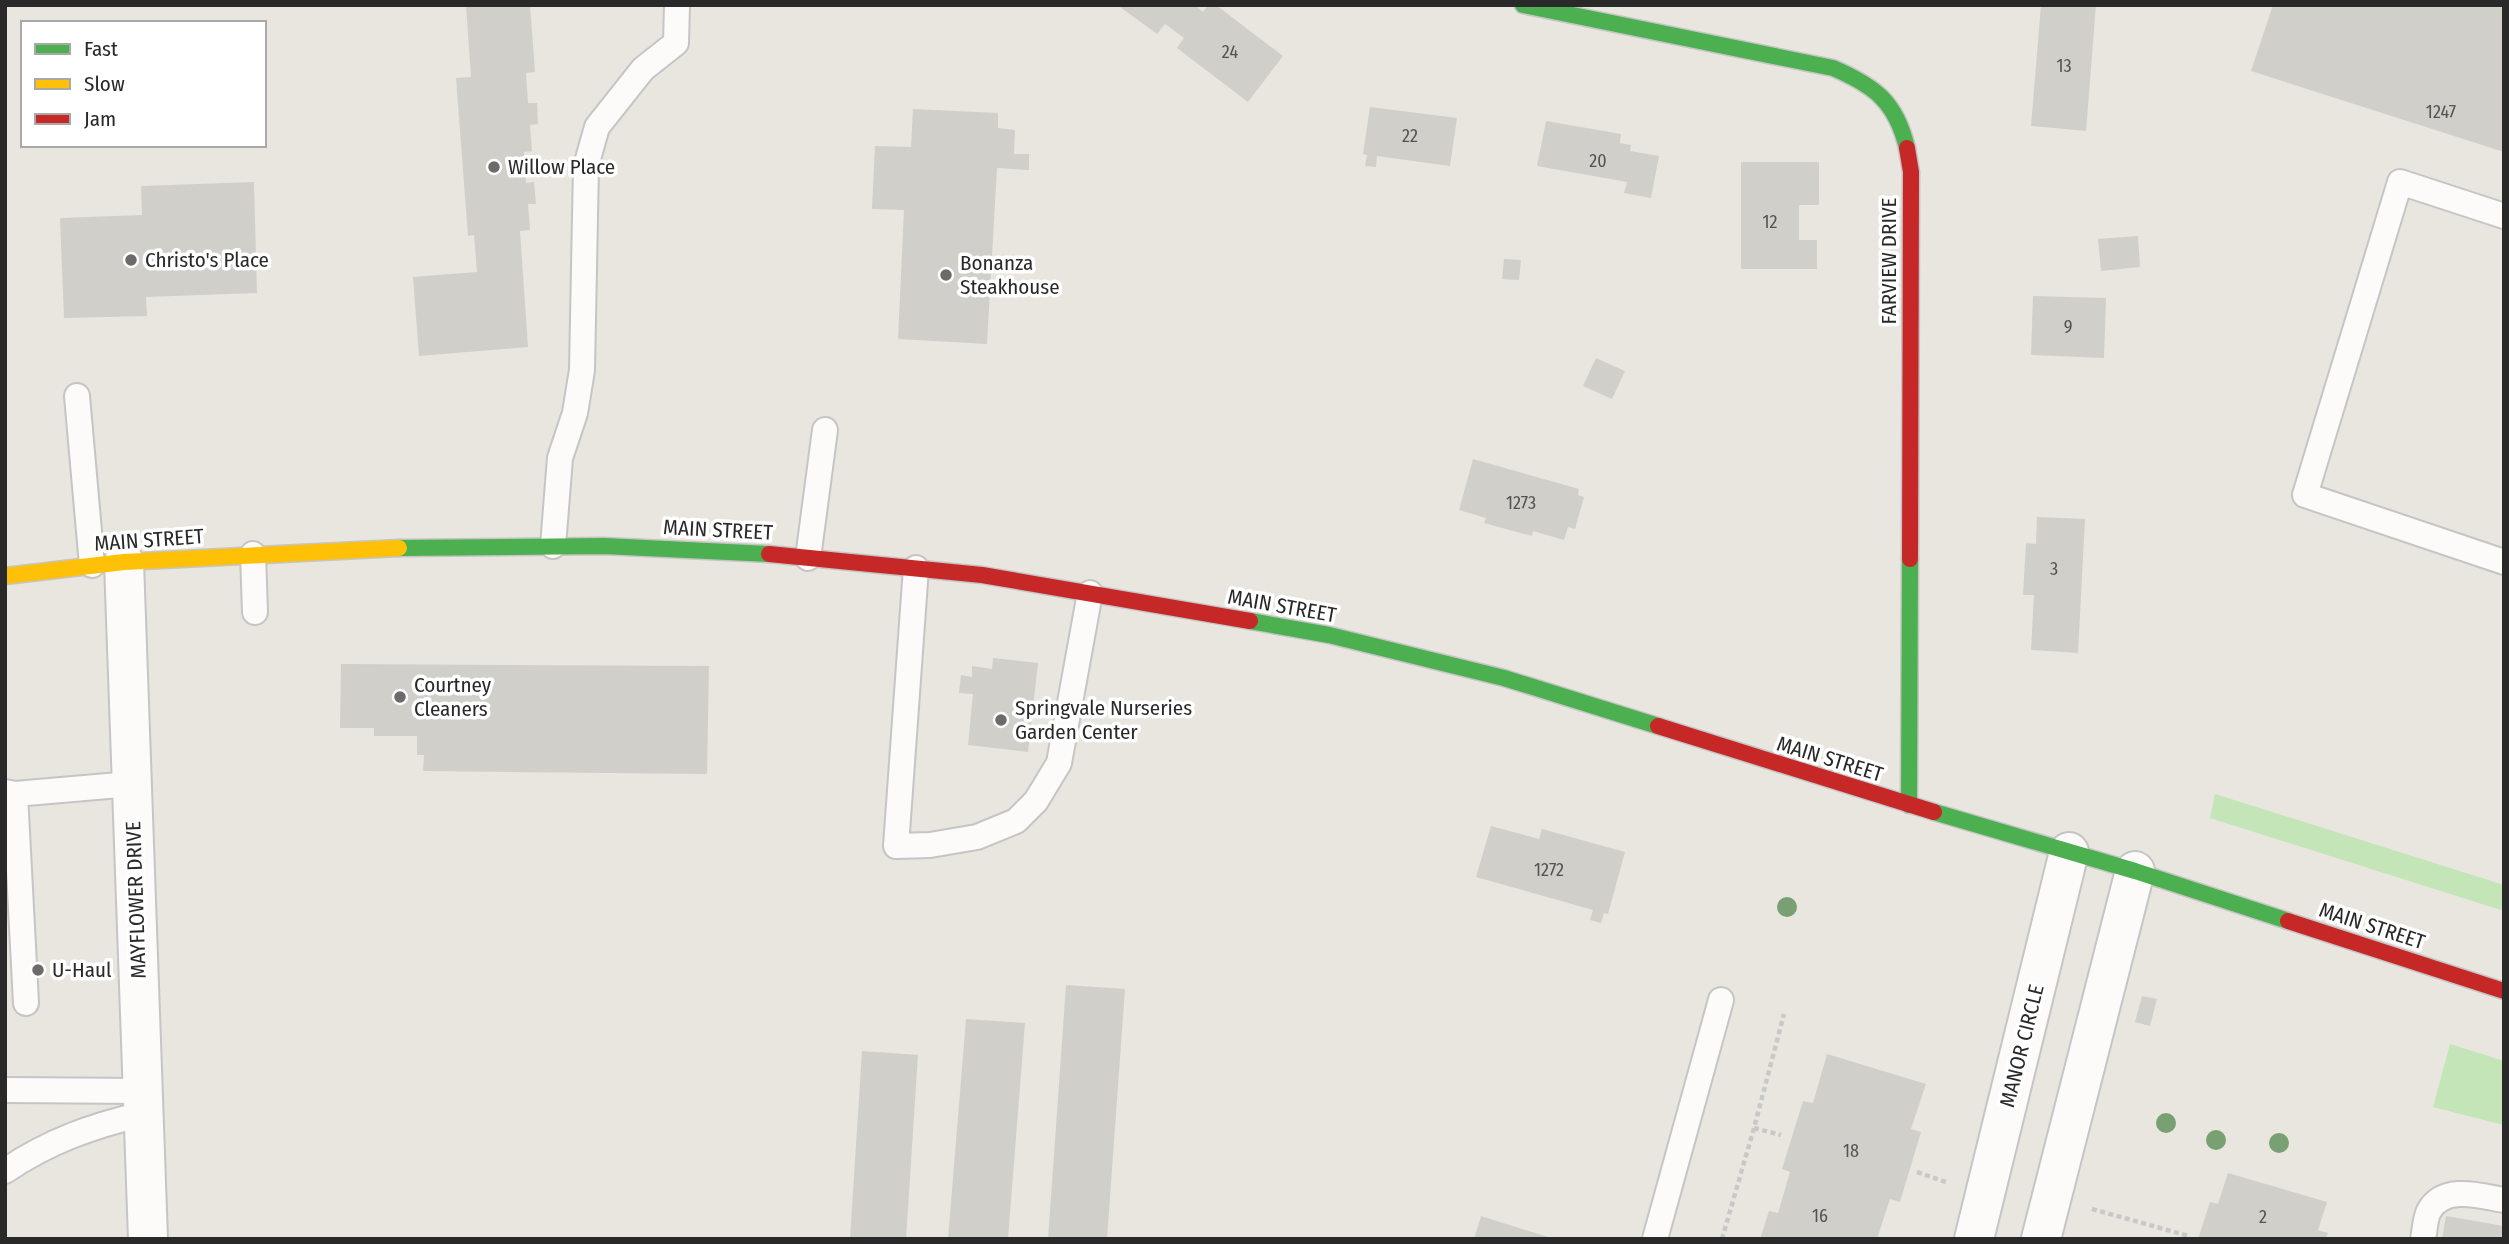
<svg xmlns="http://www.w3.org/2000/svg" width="2509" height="1244" font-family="'Fira Sans Condensed',sans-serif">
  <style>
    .green { fill: #c3e5b7 }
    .building { fill: #d1cfca }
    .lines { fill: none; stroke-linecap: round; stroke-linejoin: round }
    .lane-casing { stroke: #c5c5c5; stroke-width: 28 }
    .street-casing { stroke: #c5c5c5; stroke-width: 42 }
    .fast-casing { stroke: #c5c5c5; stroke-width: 19 }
    .slow-casing { stroke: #c5c5c5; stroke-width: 19 }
    .jam-casing { stroke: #c5c5c5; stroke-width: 19 }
    .path { stroke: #c8c8c7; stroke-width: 4.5; stroke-dasharray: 5 3.5; stroke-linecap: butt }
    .lane { stroke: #fcfbfa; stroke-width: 24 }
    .street { stroke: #fcfbfa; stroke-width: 38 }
    .fast { stroke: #4caf50; stroke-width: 16 }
    .slow { stroke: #ffc107; stroke-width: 16 }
    .jam { stroke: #c62828; stroke-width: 16 }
    .tree { fill: #78a072 }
    .poi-dot { fill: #6c6b69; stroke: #fff; stroke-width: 2.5 }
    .labels { text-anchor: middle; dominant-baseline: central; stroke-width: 7; stroke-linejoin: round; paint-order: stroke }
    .number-label { font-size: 18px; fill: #545352 }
    .poi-label { font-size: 21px; fill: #292929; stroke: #fff; text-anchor: start }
    .street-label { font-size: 21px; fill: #292929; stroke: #fff }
  </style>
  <rect width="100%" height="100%" fill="#e8e6df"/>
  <path class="green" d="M2215 794 2504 885V911L2210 818Z
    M2450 1044 2504 1061V1125L2433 1107Z"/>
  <path class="building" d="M466 5H530L535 72 526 73 528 103H537L538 124 530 125 532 151 524 152 526 183 534 182 536 204H528L530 230 520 231 528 347 419 356 413 277 477 272 474 235 468 236 456 78 471 77Z
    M1122 5H1195L1203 12 1208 5H1216L1283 56 1248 102 1177 48 1184 38 1165 24 1157 34 1120 7Z
    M2041 5H2096L2086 131 2031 126Z
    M2273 5H2504V152L2251 71Z
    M1370 107 1457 118 1450 166 1377 156 1376 167 1365 166 1367 155 1363 154Z
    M913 109 998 113V128L1015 130 1014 154H1029V170L997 168 987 344 898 339 904 210 872 209 875 146 911 147Z
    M1546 121 1621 134 1620 143 1631 145 1630 151 1659 156 1651 198 1624 193 1627 182 1537 166Z
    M1741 162H1819V205H1799V240H1817V269H1741Z
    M254 182 257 293 146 297 147 316 64 318 60 218 142 215 141 186Z
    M2138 236 2140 267 2101 271 2098 239Z
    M1504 259 1521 260 1519 280 1502 279Z
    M2033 296 2106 298 2104 358 2031 355Z
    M1596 358 1625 371 1612 399 1583 386Z
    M1473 459 1579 489 1578 495 1584 497 1575 529 1568 527 1564 540 1533 531 1532 536 1484 523 1486 518 1459 510Z
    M2037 517 2085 519 2078 653 2031 650 2034 595H2023L2026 543 2036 544Z
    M993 658 1038 663 1028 752 968 745 973 694 959 693 961 675 972 677V666L992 669Z
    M341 664 709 666 707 774 423 771 424 755H417V736H374V728H340Z
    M1491 826 1539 839 1542 829 1625 852 1608 914 1604 913 1601 923 1590 920 1593 910 1476 877Z
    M1066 985 1125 989 1107 1239H1048Z
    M2142 996 2157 999 2150 1026 2135 1022Z
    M966 1019 1025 1023 1008 1239H948Z
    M862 1051 918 1055 906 1239H850Z
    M1827 1054 1926 1084 1911 1129 1921 1132 1900 1202 1890 1199 1877 1239H1760L1769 1211 1778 1213 1790 1172 1782 1169 1803 1101 1813 1103Z
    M2228 1173 2327 1202 2318 1230 2328 1233 2326 1239H2198L2210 1202 2218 1204Z
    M1481 1216 1551 1238V1239H1474Z
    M2446 1216 2504 1226V1239H2442Z"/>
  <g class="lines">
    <defs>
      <path id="lane" d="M2504 216 2400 182 2305 495 2504 562
        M77 396 92 565
        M553 546 560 458 575 413 582 370 586 166 597 127 643 69 676 43 677 5
        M253 554 255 612
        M808 558 825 430
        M916 568 896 846 930 845 977 837 1016 821 1036 801 1059 763 1090 593
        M5 792 15 794 131 784
        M15 794 26 1003
        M5 1090 143 1091
        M5 1171C49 1141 92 1126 143 1114
        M1655 1239 1721 1000
        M2423 1239C2425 1230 2425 1218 2429 1211 2444 1184 2481 1196 2504 1200"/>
      <path id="street" d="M124 562 148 1239
        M1974 1239 2069 852
        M2041 1239 2135 871"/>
      <path id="fast" d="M1523 5 1833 68C1875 86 1896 102 1907 148
        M399 548 604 546 769 554
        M1250 621 1329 635 1504 678 1658 726
        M1909 805 1910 559
        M1934 812 2135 871 2288 921"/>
      <path id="slow" d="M5 576 124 562 399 548"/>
      <path id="jam" d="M1907 148 1911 172 1910 559
        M769 554 982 575 1250 621
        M1658 726 1934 812
        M2288 921 2504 991"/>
    </defs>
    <use href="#lane" class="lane-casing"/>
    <use href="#street" class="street-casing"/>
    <use href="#fast" class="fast-casing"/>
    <use href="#slow" class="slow-casing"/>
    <use href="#jam" class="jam-casing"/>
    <path class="path" d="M1754 1128 1781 1135
      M1917 1172 1946 1182
      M2092 1209 2189 1236
      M1722 1239 1754 1128 1784 1014"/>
    <use href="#lane" class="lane"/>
    <use href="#street" class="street"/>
    <use href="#fast" class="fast"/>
    <use href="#slow" class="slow"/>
    <use href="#jam" class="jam"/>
  </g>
  <g class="tree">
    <circle cx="1787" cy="907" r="10"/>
    <circle cx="2166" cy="1123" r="10"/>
    <circle cx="2216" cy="1140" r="10"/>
    <circle cx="2279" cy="1143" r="10"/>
  </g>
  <g class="poi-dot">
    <circle cx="494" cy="167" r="7"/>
    <circle cx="131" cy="260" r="7"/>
    <circle cx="946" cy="275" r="7"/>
    <circle cx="400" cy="697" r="7"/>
    <circle cx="1001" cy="720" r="7"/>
    <circle cx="38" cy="970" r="7"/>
  </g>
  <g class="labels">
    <g class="number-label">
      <text x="1230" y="52">24</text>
      <text x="2064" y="66">13</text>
      <text x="2441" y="112">1247</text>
      <text x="1410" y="136">22</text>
      <text x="1598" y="161">20</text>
      <text x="1770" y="222">12</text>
      <text x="2068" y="327">9</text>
      <text x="1521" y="503">1273</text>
      <text x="2054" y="569">3</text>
      <text x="1549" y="870">1272</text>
      <text x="1851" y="1151">18</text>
      <text x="1820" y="1216">16</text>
      <text x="2263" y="1217">2</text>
    </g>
    <g class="poi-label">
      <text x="508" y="167">Willow Place</text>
      <text x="145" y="260">Christo's Place</text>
      <text x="960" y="263">Bonanza<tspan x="960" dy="24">Steakhouse</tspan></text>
      <text x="414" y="685">Courtney<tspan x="414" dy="24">Cleaners</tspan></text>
      <text x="1015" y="708">Springvale Nurseries<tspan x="1015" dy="24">Garden Center</tspan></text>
      <text x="52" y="970">U-Haul</text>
    </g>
    <g class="street-label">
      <text transform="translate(1889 261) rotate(-90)">FARVIEW DRIVE</text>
      <text transform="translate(718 530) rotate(3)">MAIN STREET</text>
      <text transform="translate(149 540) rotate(-4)">MAIN STREET</text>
      <text transform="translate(1282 606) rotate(10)">MAIN STREET</text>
      <text transform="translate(1830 759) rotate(17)">MAIN STREET</text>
      <text transform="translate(136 900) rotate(-92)">MAYFLOWER DRIVE</text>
      <text transform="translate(2372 926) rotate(18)">MAIN STREET</text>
      <text transform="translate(2022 1046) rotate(-76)">MANOR CIRCLE</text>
    </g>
  </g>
  <rect width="2509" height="1244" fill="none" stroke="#292929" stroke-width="14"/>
  <rect x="21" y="21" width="245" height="126" fill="#ffffff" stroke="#a9a9a9" stroke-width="2"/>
  <rect x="35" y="44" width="35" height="10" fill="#4caf50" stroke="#a9a9a9" stroke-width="2"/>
  <text x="84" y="56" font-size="21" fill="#292929">Fast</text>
  <rect x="35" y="79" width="35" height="10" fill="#ffc107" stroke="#a9a9a9" stroke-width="2"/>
  <text x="84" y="91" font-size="21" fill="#292929">Slow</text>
  <rect x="35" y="114" width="35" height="10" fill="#c62828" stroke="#a9a9a9" stroke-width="2"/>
  <text x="84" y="126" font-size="21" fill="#292929">Jam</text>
</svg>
